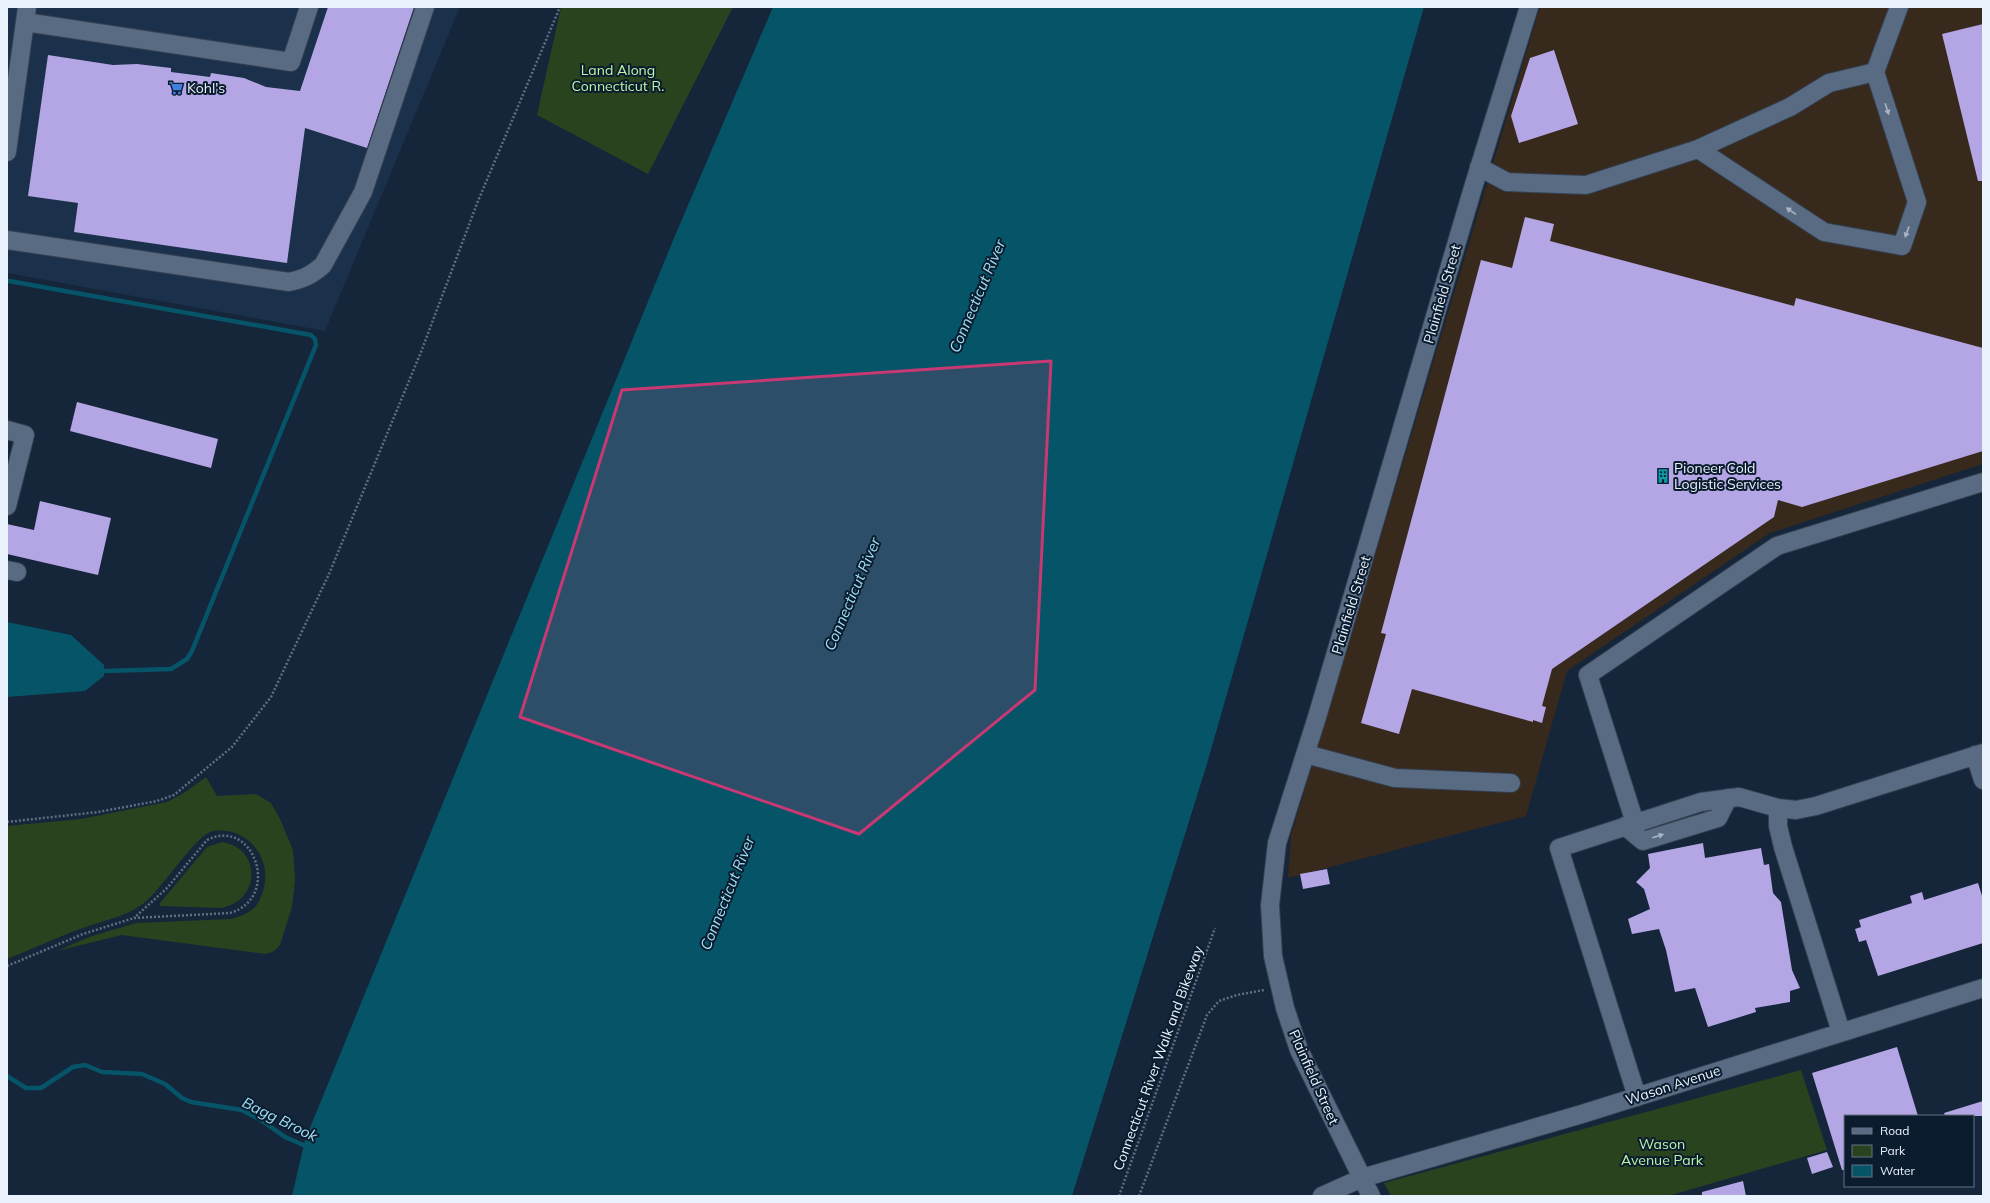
<svg xmlns="http://www.w3.org/2000/svg" width="1990" height="1203" font-family="Mulish,sans-serif">
  <style>
    .built { fill: #1b304a }
    .industrial { fill: #37291c }
    .green { fill: #2a431f }
    .water { fill: #065467 }
    .lines { fill: none; stroke-linecap: round; stroke-linejoin: round }
    .stream { stroke: #065467; stroke-width: 4.5 }
    .building { fill: #b4a5e5 }
    .minor-casing { stroke: #354051; stroke-width: 20 }
    .path { stroke: #616e80; stroke-width: 2.5; stroke-dasharray: 2 2; stroke-linecap: butt }
    .minor { stroke: #586b83; stroke-width: 18 }
    .oneway { fill: #a8b5c7 }
    .marked { fill: #c83973; fill-opacity: 0.2; stroke: #c83973; stroke-width: 3; stroke-linejoin: round }
    .labels { text-anchor: middle; dominant-baseline: central; stroke-width: 4; stroke-linejoin: round; paint-order: stroke }
    .park-label { font-size: 14px; fill: #bcf6a5; stroke: #0b1c2f }
    .poi-label { font-size: 14px; fill: #eaf2fe; stroke: #0b1c2f; text-anchor: start }
    .street-label { font-size: 14px; fill: #eaf2fe; stroke: #0b1c2f }
    .water-label { font-size: 15px; font-style: italic; fill: #9ee0f6; stroke: #0b1c2f }
  </style>
  <rect width="100%" height="100%" fill="#15253a"/>
  <path class="built" d="M7 7H460L325 331 7 273Z"/>
  <path class="industrial" d="M1540 7H1983V464L1770 533 1567 671 1526 816 1288 878 1291 835Z"/>
  <path class="green" d="M561 7H733L648 174 537 115Z
    M206 777 217 796 256 794 271 803 280 819 293 850 295 880 292 907 280 945 274 951 266 954 122 935 57 951 89 937 136 923 231 919C239 917 246 914 253 909 258 905 260 899 262 894 275 861 249 826 213 831 196 834 163 888 144 903 126 917 104 920 83 928 57 937 32 949 7 959V826L81 819 167 802 184 793Z
    M222 842C262 848 261 901 221 908L160 906V903L207 847Z
    M1801 1070 1827 1150 1668 1196H1391L1384 1183Z"/>
  <path class="water" d="M773 7H1424L1206 767 1072 1196H292L305 1140 674 238Z
    M7 622 71 635 104 665V676L85 691 7 697Z"/>
  <g class="lines">
    <path class="stream" d="M9 281 311 335 315 339 316 345 192 651 187 659 171 669 104 671
      M7 1076 26 1088H41L73 1067 85 1065 102 1072 142 1074 165 1084 182 1098 191 1102 242 1110 261 1120 285 1137 308 1147"/>
  </g>
  <path class="building" d="M328 7H414L367 148 305 128 287 263 74 232 78 203 28 196 48 55 113 65 137 64 171 68V72L210 77 211 73 244 78 266 87 300 91Z
    M1983 24V181H1978L1942 34Z
    M1554 50 1578 124 1519 143 1511 116 1530 58Z
    M1525 217 1554 224 1550 241 1794 306 1796 298 1983 348V451L1802 507 1778 500 1774 517 1552 669 1542 706 1546 707 1542 723 1533 720V722L1412 689 1399 734 1361 723 1386 634 1381 633 1481 260 1512 268Z
    M77 402 218 439 211 468 70 431Z
    M40 501 111 518 98 575 7 554V524L34 530Z
    M1703 843 1705 858 1761 848 1764 865 1769 864 1773 893 1781 902 1792 970 1800 988 1790 991V1002L1755 1008 1756 1012 1708 1027 1695 988 1675 992 1666 950 1659 929 1632 934 1628 919 1650 909 1644 889 1636 882 1650 868 1648 854Z
    M1327 869 1330 884 1303 889 1300 874Z
    M1978 883 1983 899V943L1878 976 1866 940 1859 942 1855 929 1861 927 1859 920 1912 903 1910 896 1922 892 1924 900Z
    M1897 1047 1918 1116H1845V1170H1842L1812 1073Z
    M1983 1101V1116H1945L1944 1113Z
    M1827 1152 1833 1167 1812 1174 1807 1158Z
    M1743 1181 1746 1196H1702V1192Z"/>
  <g class="lines">
    <defs>
      <path id="minor" d="M25 22 291 62 309 7
        M1698 149 1824 232 1902 246 1917 202 1875 72 1899 7
        M7 152 27 7
        M1479 167 1507 182 1586 185 1698 149 1790 107 1829 83 1875 72
        M7 240 289 282C303 279 312 275 323 265L363 192 425 7
        M7 430 25 435 7 506
        M7 570 17 572
        M1306 754 1395 778 1511 783
        M1975 755 1983 780
        M1778 808V826L1783 847 1841 1032
        M1635 823 1588 675 1777 546 1983 482
        M1625 826 1643 841 1718 818 1728 798
        M1637 1097 1559 848 1701 802 1739 797 1778 808 1796 810 1816 806 1983 753
        M1322 1196 1362 1178 1582 1114 1983 988
        M1371 1196 1299 1050 1285 1008 1273 956 1270 905 1277 843 1317 717 1472 191 1529 7"/>
    </defs>
    <use href="#minor" class="minor-casing"/>
    <path class="path" d="M7 822 98 812 157 801 174 795 232 747 271 697 329 574 421 352 478 201 560 7
      M7 966 83 934 134 918 230 913C282 898 254 816 207 840L167 888 134 918
      M1119 1196 1215 928
      M1139 1196 1207 1015 1219 1001 1237 995 1264 990"/>
    <use href="#minor" class="minor"/>
  </g>
  <defs><path id="oneway-solid" d="M-6-.8H1V-3.2L6.5 0L1 3.2V.8H-6Z"/></defs>
  <g class="oneway">
    <use href="#oneway-solid" transform="translate(1887 109) rotate(72)"/>
    <use href="#oneway-solid" transform="translate(1791 211) rotate(-146)"/>
    <use href="#oneway-solid" transform="translate(1907 232) rotate(110)"/>
    <use href="#oneway-solid" transform="translate(1658 836) rotate(-17)"/>
  </g>
  <path class="marked" d="M1051 361 1035 690 859 834 520 717 622 390Z"/>
  <defs>
    <symbol id="supermarket-bare" viewBox="-9 -9 18 18"><path d="M-6-5.5h2.5l.6 2H6L4.5 2H-2.5L-4.4-4H-6ZM-1.5 3.2a1.3 1.3 0 1 0 .1 0ZM3 3.2a1.3 1.3 0 1 0 .1 0Z" fill="#3f7fe0" stroke="#0b1c2f" stroke-width="2.5" paint-order="stroke"/></symbol>
    <symbol id="building-bare" viewBox="-9 -9 18 18"><path d="M-4-6H4V6H1V3H-1V6H-4ZM-2.5-4.3h1.7v1.8h-1.7ZM.8-4.3h1.7v1.8H.8ZM-2.5-1h1.7V.8h-1.7ZM.8-1h1.7V.8H.8Z" fill="#0f9aa8" stroke="#0b1c2f" stroke-width="2.5" paint-order="stroke"/></symbol>
  </defs>
  <g fill-rule="evenodd">
    <use href="#supermarket-bare" x="166" y="78" width="20" height="20"/>
    <use href="#building-bare" x="1653" y="466" width="20" height="20"/>
  </g>
  <g class="labels">
    <g class="park-label">
      <text x="618" y="70">Land Along<tspan x="618" dy="16">Connecticut R.</tspan></text>
      <text x="1662" y="1144">Wason<tspan x="1662" dy="16">Avenue Park</tspan></text>
    </g>
    <g class="poi-label">
      <text x="187" y="88">Kohl's</text>
      <text x="1674" y="468">Pioneer Cold<tspan x="1674" dy="16">Logistic Services</tspan></text>
    </g>
    <g class="street-label">
      <text transform="translate(1442 294) rotate(-74)">Plainfield Street</text>
      <text transform="translate(1351 605) rotate(-73)">Plainfield Street</text>
      <text transform="translate(1158 1058) rotate(-70)">Connecticut River Walk and Bikeway</text>
      <text transform="translate(1314 1077) rotate(66)">Plainfield Street</text>
      <text transform="translate(1673 1085) rotate(-18)">Wason Avenue</text>
    </g>
    <g class="water-label">
      <text transform="translate(977 296) rotate(-67)">Connecticut River</text>
      <text transform="translate(852 594) rotate(-67)">Connecticut River</text>
      <text transform="translate(727 893) rotate(-68)">Connecticut River</text>
      <text transform="translate(280 1119) rotate(26)">Bagg Brook</text>
    </g>
  </g>
  <rect width="1990" height="1203" fill="none" stroke="#eaf2fe" stroke-width="16"/>
  <rect x="1844" y="1115" width="130" height="72" fill="#0b1c2f" stroke="#647282"/>
  <rect x="1852" y="1128" width="20" height="6" fill="#586b83" stroke="#647282"/>
  <text x="1880" y="1135" font-size="12" fill="#eaf2fe">Road</text>
  <rect x="1852" y="1145" width="20" height="12" fill="#2a431f" stroke="#647282"/>
  <text x="1880" y="1155" font-size="12" fill="#eaf2fe">Park</text>
  <rect x="1852" y="1165" width="20" height="12" fill="#065467" stroke="#647282"/>
  <text x="1880" y="1175" font-size="12" fill="#eaf2fe">Water</text>
</svg>
